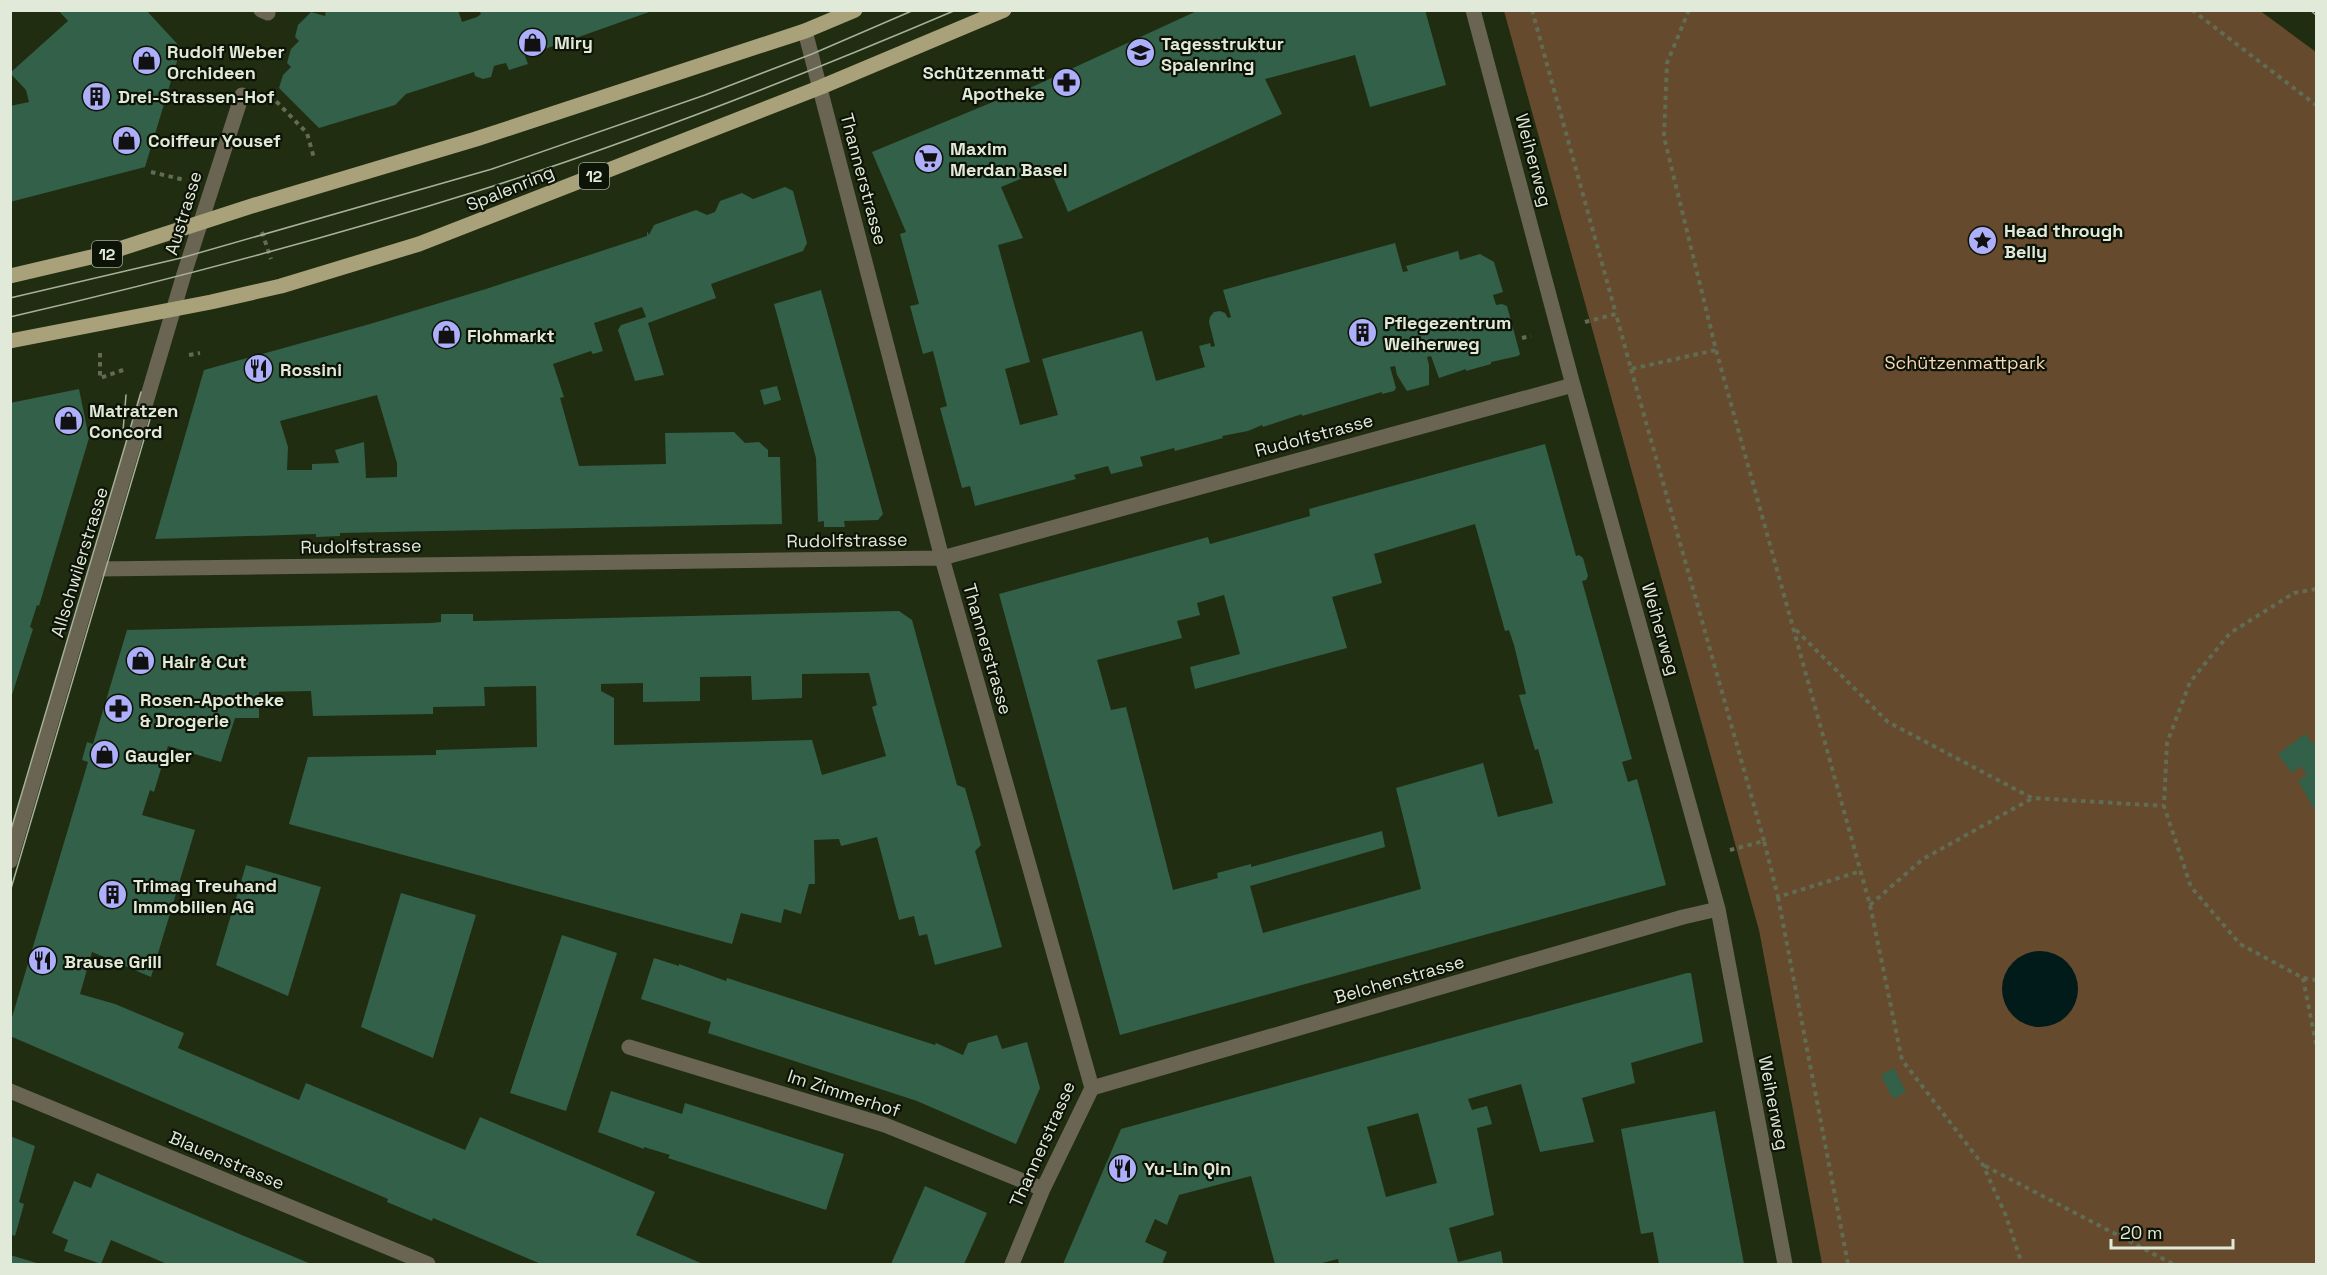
<svg xmlns="http://www.w3.org/2000/svg" width="2327" height="1275" font-family="'Space Grotesk',sans-serif">
  <style>
    .green { fill: #654a2d }
    .water { fill: #001b1a }
    .building { fill: #336048; fill-rule: evenodd }
    .lines { fill: none; stroke-linecap: round; stroke-linejoin: round }
    .path { stroke: #616c53; stroke-width: 4; stroke-dasharray: 4.5 4.5; stroke-linecap: butt }
    .minor { stroke: #696552; stroke-width: 15 }
    .major { stroke: #a9a179; stroke-width: 15 }
    .tram { stroke: #a7b09b; stroke-width: 1.5 }
    .labels { text-anchor: middle; dominant-baseline: central; stroke-width: 4.5; stroke-linejoin: round; paint-order: stroke }
    .shield { fill: #0e1307; stroke: #a2aa99; stroke-width: 1.5 }
    .shield-label { font-size: 16px; font-weight: bold; fill: #e1ead8 }
    .poi-label { font-size: 18px; font-weight: bold; fill: #e1ead8; stroke: #0e1307; text-anchor: start }
    .street-label { font-size: 18px; fill: #e1ead8; stroke: #0e1307 }
    .park-label { font-size: 18px; fill: #fad8b8; stroke: #0e1307 }
  </style>
  <rect width="100%" height="100%" fill="#212d11"/>
  <path class="green" d="M2259 10 2316 52V1264H1822L1759 930 1504 11Z"/>
  <path class="water" d="M2002 989a38 38 0 1 1 76 0a38 38 0 1 1-76 0Z"/>
  <path class="building" d="M58 10H146L181 48 145 167 10 202V106L29 102 26 90 10 73 68 21Z
    M326 10H458L462 22 477 17 481 14 479 10 652 11 525 56 528 64 509 70 506 63 497 65 494 66 491 77 483 79 475 76 474 72 468 74 406 94 395 105 319 128 279 88 283 75 291 67 287 63 291 49 299 41 295 37 298 25 311 12 325 16Z
    M1199 10H1425L1446 85 1370 107 1355 55 1265 79 1282 114 1068 212 1051 172 1039 177 1037 172 1001 187 1023 238 998 245 1030 362 1005 369 1020 425 1058 415 1042 359 1142 331 1156 381 1205 367 1199 346 1210 343 1211 347 1215 346 1209 322 1210 317 1214 312 1220 311 1225 313 1228 318 1231 317 1223 290 1395 243 1403 272 1408 271 1406 266 1458 251 1460 260 1480 254 1494 262 1503 292 1493 295 1496 305 1502 304 1507 306 1520 354 1518 356 1491 362V364L1466 371V369L1439 378 1431 356 1427 357 1429 365V385L1407 391 1397 375 1395 366 1390 367 1396 388 1394 391 1382 394V392L1302 416V414L1263 427 1262 425 1248 431 1222 436 1223 438 1175 451 1174 448 1140 457 1143 466 1111 474 1108 466 1074 475 1076 479 975 506 970 486 962 488 940 408 947 406 933 351 923 354 910 306 919 304 900 234 906 232 872 152 1017 92H1021Z
    M785 187 793 191 807 243 803 251 711 284 716 298 648 323 664 375 635 381 618 330 621 325 646 317 642 307 594 323 603 351 593 354 591 351 553 364 564 397 560 398 579 466 666 464 665 433 734 432 745 443 759 442 768 450V457H780L782 524 340 533V536L316 537V534L155 539 204 370 370 324 486 289 647 236V231L649 235 654 225 676 217 696 210 707 215 715 212 720 201 742 193 753 199ZM377 395 397 463V477L366 478 364 442 335 450 339 463 312 464V470H287L288 447 280 421Z
    M821 290 883 514 878 520 844 521 845 527H824V521L818 522 816 458 774 304Z
    M777 386 781 400 764 405 760 390Z
    M79 389 89 438 39 606 37 605 30 627 33 629 10 701V403Z
    M1545 444 1576 556 1579 555 1583 558 1588 576 1586 580 1582 581 1632 759 1622 762 1628 782 1637 779 1666 885 1120 1035 999 594 1208 537 1210 544 1310 516 1309 509ZM1475 524 1505 631 1509 630 1514 645 1526 694 1519 695 1535 750 1538 749 1553 803 1498 817 1483 763 1396 788 1421 889 1263 933 1250 886 1385 847 1382 831 1251 867V864L1217 873 1218 878 1173 890 1126 707 1111 710 1097 660 1182 638 1177 621 1200 615 1197 603 1224 595 1240 654 1190 667 1195 689 1347 648 1332 597 1382 583 1374 554Z
    M899 611 912 620 957 785 965 788 981 845 975 851 1002 947 935 965 927 934 919 936 914 916 899 920 877 837 841 846 839 839 814 840 815 884H809L801 914 784 909 781 923 741 913 732 944 289 824 308 757 436 755V750L537 747 536 686 484 687 485 706 433 707V714L313 716 311 691 259 692V718H235L221 762 168 746 154 792 150 790 142 815 195 830 151 977 92 952 80 994 115 1004 184 1033 178 1048 299 1100 306 1083 465 1150 480 1117 655 1192 636 1235 703 1264H541L433 1218 432 1221 387 1202 388 1199 10 1036V1024L88 762 82 760 87 742 93 744 127 630 432 623 441 622V614H473V621ZM869 673 877 705 872 707 886 756 822 775 812 740 614 745V698L601 691V684L643 683V702L700 701V677L751 676 752 700 802 698V674Z
    M2305 734 2314 745 2316 743V812L2298 781 2307 775 2301 766 2292 773 2278 754Z
    M246 865 321 887 288 996 216 965Z
    M401 893 476 915 433 1058 361 1027Z
    M562 935 617 953 566 1111 510 1093Z
    M654 958 679 966V964L726 981 727 978 935 1045 936 1043 963 1055 968 1043 997 1035 1002 1049 1027 1042 1040 1088 1016 1144 917 1101 708 1033 711 1022 641 999Z
    M1687 973H1691L1703 1042 1631 1063 1635 1083 1582 1098 1594 1142 1540 1152 1521 1084 1468 1099 1472 1110 1487 1106 1492 1124 1477 1128 1494 1215 1449 1228 1458 1262 1501 1251 1503 1264H1339L1338 1259 1318 1264H1275L1251 1176 1179 1195 1167 1225 1155 1219 1145 1242 1167 1252 1162 1264H1063L1121 1129ZM1418 1113 1437 1183 1386 1197 1367 1127Z
    M1894 1068 1906 1092 1893 1099 1881 1075Z
    M611 1091 682 1114 685 1103 844 1154 826 1210 668 1158 670 1155 644 1147V1149L598 1132Z
    M1715 1111 1744 1264H1659L1653 1232 1641 1234 1621 1129Z
    M10 1136 35 1146 19 1202 24 1204 15 1236 10 1234Z
    M97 1173 230 1230 311 1264H167L111 1240 101 1264 64 1251 68 1240 52 1233 74 1181 91 1188Z
    M925 1186 987 1213 964 1264H891Z
    M10 1255 40 1264H10Z"/>
  <g class="lines">
    <path class="path" d="M1532 10 1616 314
      M1689 10 1667 63 1664 137 1716 350 1870 905 1902 1060 1983 1165 2006 1216 2022 1264
      M2192 10 2316 105
      M270 95 307 133 314 158
      M151 172 185 180
      M262 232 271 259
      M1585 322 1616 314 1631 369 1716 350
      M1522 338 1531 336
      M100 353V378L126 369
      M189 355 200 353
      M1631 369 1764 841
      M2316 589 2294 593 2230 633 2190 682 2167 743 2164 806 2191 887 2240 944 2303 978 2316 980
      M1796 630 1888 722 2032 798 2164 806
      M1730 850 1764 841 1778 897 1861 871
      M1778 897 1848 1264
      M1870 905 1923 859 2031 799
      M2303 978 2316 1044
      M1985 1166 2173 1264"/>
    <path class="minor" d="M261 10 268 13
      M1473 10 1573 385 1718 909 1785 1264
      M805 31 942 558 1092 1088 1043 1189 1012 1264
      M98 569 942 558 1573 385
      M10 861 184 274 242 95
      M629 1047 885 1125 1043 1189
      M1092 1088 1683 917 1718 909
      M10 1091 428 1264"/>
    <path class="major" d="M10 276 104 254 255 205 476 139 805 31 855 10
      M10 341 211 302 281 286 419 244 821 87 1004 10"/>
    <path class="tram" d="M2310 10 2316 15
      M10 298 181 258 492 169 705 95 812 54 914 10
      M10 317C170 280 328 238 484 189 644 138 801 76 956 10
      M123 431 126 395
      M10 833 141 392
      M10 892 153 409"/>
  </g>
  <defs>
    <symbol id="shop-disc" viewBox="-11 -11 22 22"><circle r="9.5" fill="#adaffb" stroke="#0e1307"/><path d="M-5-2.5h2.3a2.7 3.5 0 0 1 5.4 0H5L5.5 6h-11ZM-1.5-2.5h3a1.5 2.3 0 0 0-3 0Z" fill="#111"/></symbol>
    <symbol id="school-disc" viewBox="-11 -11 22 22"><circle r="9.5" fill="#adaffb" stroke="#0e1307"/><path d="M0-5L7-2L0 1L-7-2ZM-4 1L0 2.5L4 1V4Q0 6-4 4Z" fill="#111"/></symbol>
    <symbol id="pharmacy-disc" viewBox="-11 -11 22 22"><circle r="9.5" fill="#adaffb" stroke="#0e1307"/><path d="M-2-6h4v4h4v4h-4v4h-4v-4h-4v-4h4Z" fill="#111"/></symbol>
    <symbol id="building-disc" viewBox="-11 -11 22 22"><circle r="9.5" fill="#adaffb" stroke="#0e1307"/><path d="M-4-6H4V6H1V3H-1V6H-4ZM-2.5-4.3h1.7v1.8h-1.7ZM.8-4.3h1.7v1.8H.8ZM-2.5-1h1.7V.8h-1.7ZM.8-1h1.7V.8H.8Z" fill="#111"/></symbol>
    <symbol id="supermarket-disc" viewBox="-11 -11 22 22"><circle r="9.5" fill="#adaffb" stroke="#0e1307"/><path d="M-6-5.5h2.5l.6 2H6L4.5 2H-2.5L-4.4-4H-6ZM-1.5 3.2a1.3 1.3 0 1 0 .1 0ZM3 3.2a1.3 1.3 0 1 0 .1 0Z" fill="#111"/></symbol>
    <symbol id="sight-disc" viewBox="-11 -11 22 22"><circle r="9.5" fill="#adaffb" stroke="#0e1307"/><path d="M0-6L1.8-2.2L6-1.7L2.9 1.2L3.7 5.4L0 3.3L-3.7 5.4L-2.9 1.2L-6-1.7L-1.8-2.2Z" fill="#111"/></symbol>
    <symbol id="restaurant-disc" viewBox="-11 -11 22 22"><circle r="9.5" fill="#adaffb" stroke="#0e1307"/><path d="M-5-6h1v4h1v-4h1v4h1v-4h1v5L-1.5 .5V6h-2V.5L-5-1ZM5-6V6H3V1.5H1.5Q1.5-4 5-6Z" fill="#111"/></symbol>
  </defs>
  <g fill-rule="evenodd">
    <use href="#shop-disc" x="516" y="26" width="33" height="33"/>
    <use href="#school-disc" x="1124" y="36" width="33" height="33"/>
    <use href="#shop-disc" x="130" y="44" width="33" height="33"/>
    <use href="#pharmacy-disc" x="1050" y="66" width="33" height="33"/>
    <use href="#building-disc" x="80" y="80" width="33" height="33"/>
    <use href="#shop-disc" x="110" y="124" width="33" height="33"/>
    <use href="#supermarket-disc" x="912" y="142" width="33" height="33"/>
    <use href="#sight-disc" x="1966" y="224" width="33" height="33"/>
    <use href="#building-disc" x="1346" y="316" width="33" height="33"/>
    <use href="#shop-disc" x="430" y="318" width="33" height="33"/>
    <use href="#restaurant-disc" x="242" y="352" width="33" height="33"/>
    <use href="#shop-disc" x="52" y="404" width="33" height="33"/>
    <use href="#shop-disc" x="124" y="644" width="33" height="33"/>
    <use href="#pharmacy-disc" x="102" y="692" width="33" height="33"/>
    <use href="#shop-disc" x="88" y="738" width="33" height="33"/>
    <use href="#building-disc" x="96" y="878" width="33" height="33"/>
    <use href="#restaurant-disc" x="26" y="944" width="33" height="33"/>
    <use href="#restaurant-disc" x="1106" y="1152" width="33" height="33"/>
  </g>
  <g class="labels">
    <g class="shield">
      <rect x="579" y="163" width="30" height="26" rx="4.5"/>
      <rect x="92" y="241" width="30" height="26" rx="4.5"/>
    </g>
    <g class="shield-label">
      <text x="594" y="176">12</text>
      <text x="107" y="254">12</text>
    </g>
    <g class="poi-label">
      <text x="554" y="42">Miry</text>
      <text x="1161" y="43">Tagesstruktur<tspan x="1161" dy="21">Spalenring</tspan></text>
      <text x="167" y="51">Rudolf Weber<tspan x="167" dy="21">Orchideen</tspan></text>
      <text x="1045" y="72" text-anchor="end">Schützenmatt<tspan x="1045" dy="21">Apotheke</tspan></text>
      <text x="118" y="96">Drei-Strassen-Hof</text>
      <text x="148" y="140">Coiffeur Yousef</text>
      <text x="950" y="148">Maxim<tspan x="950" dy="21">Merdan Basel</tspan></text>
      <text x="2004" y="230">Head through<tspan x="2004" dy="21">Belly</tspan></text>
      <text x="1384" y="322">Pflegezentrum<tspan x="1384" dy="21">Weiherweg</tspan></text>
      <text x="467" y="335">Flohmarkt</text>
      <text x="280" y="369">Rossini</text>
      <text x="89" y="410">Matratzen<tspan x="89" dy="21">Concord</tspan></text>
      <text x="162" y="661">Hair &amp; Cut</text>
      <text x="140" y="699">Rosen-Apotheke<tspan x="140" dy="21">&amp; Drogerie</tspan></text>
      <text x="125" y="755">Gaugler</text>
      <text x="133" y="885">Trimag Treuhand<tspan x="133" dy="21">Immobilien AG</tspan></text>
      <text x="64" y="961">Brause Grill</text>
      <text x="1144" y="1168">Yu-Lin Qin</text>
    </g>
    <g class="street-label">
      <text transform="translate(1534 160) rotate(75)">Weiherweg</text>
      <text transform="translate(864 179) rotate(75)">Thannerstrasse</text>
      <text transform="translate(510 188) rotate(-22)">Spalenring</text>
      <text transform="translate(183 213) rotate(-73)">Austrasse</text>
      <text transform="translate(1314 435) rotate(-15)">Rudolfstrasse</text>
      <text transform="translate(847 540) rotate(-1)">Rudolfstrasse</text>
      <text transform="translate(361 546) rotate(-1)">Rudolfstrasse</text>
      <text transform="translate(79 562) rotate(-73)">Allschwilerstrasse</text>
      <text transform="translate(1661 629) rotate(74)">Weiherweg</text>
      <text transform="translate(988 649) rotate(74)">Thannerstrasse</text>
      <text transform="translate(1399 979) rotate(-16)">Belchenstrasse</text>
      <text transform="translate(844 1093) rotate(18)">Im Zimmerhof</text>
      <text transform="translate(1774 1103) rotate(79)">Weiherweg</text>
      <text transform="translate(1042 1144) rotate(-66)">Thannerstrasse</text>
      <text transform="translate(227 1160) rotate(23)">Blauenstrasse</text>
    </g>
    <g class="park-label">
      <text x="1965" y="362">Schützenmattpark</text>
    </g>
  </g>
  <rect width="2327" height="1275" fill="none" stroke="#e1ead8" stroke-width="24"/>
  <path d="M2111 1239v9h122v-9" fill="none" stroke="#e1ead8" stroke-width="3"/>
  <text x="2120" y="1239" font-size="18" fill="#e1ead8" stroke="#0e1307" stroke-width="4.5" paint-order="stroke">20 m</text>
</svg>
